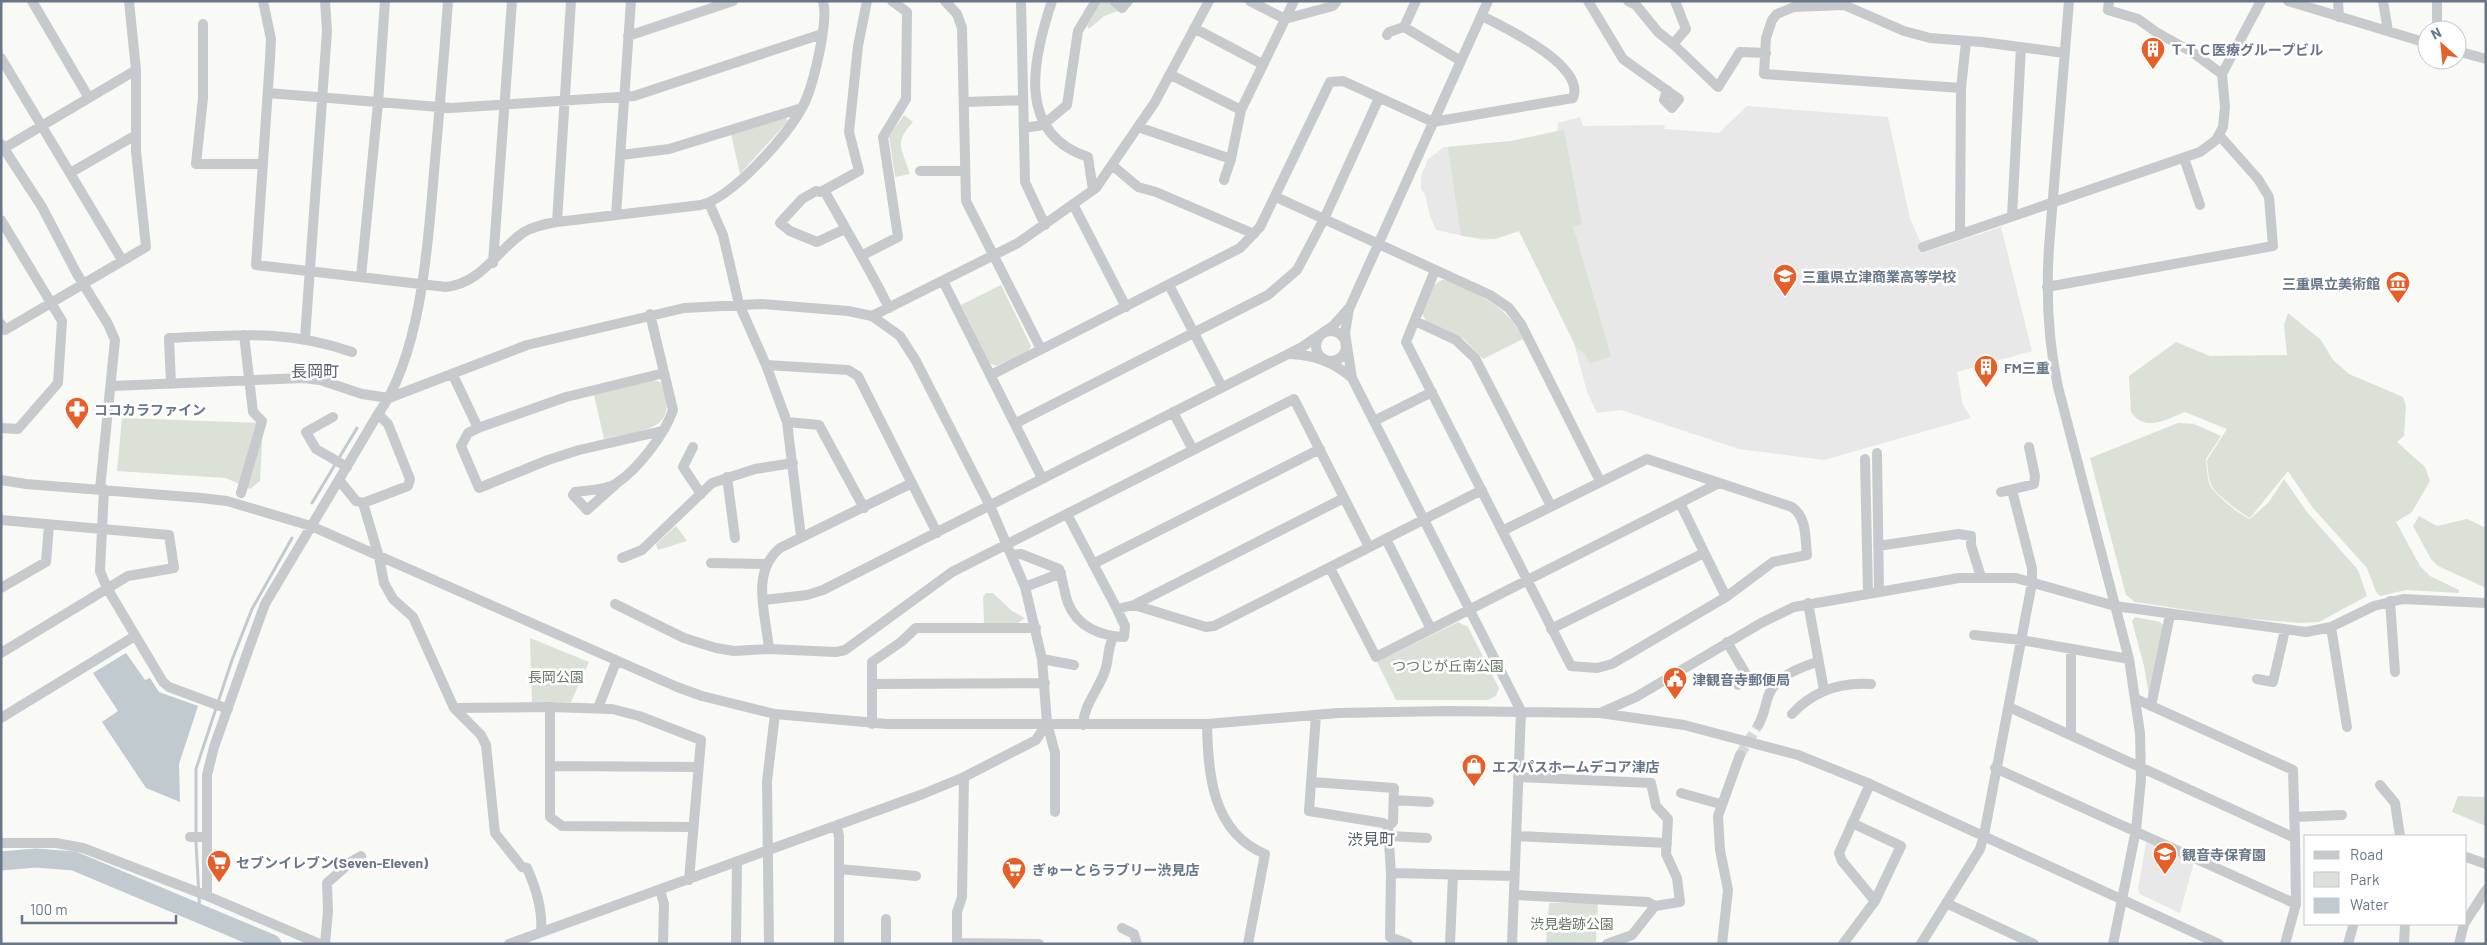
<svg xmlns="http://www.w3.org/2000/svg" width="2487" height="945" font-family="Barlow,'Noto Sans JP',sans-serif">
  <style>
    .built { fill: #e7e8e7 }
    .green { fill: #dae1d7 }
    .water { fill: #c1cacf }
    .lines { fill: none; stroke-linecap: round; stroke-linejoin: round }
    .stream { stroke: #c1cacf; stroke-width: 3 }
    .river { stroke: #c1cacf; stroke-width: 19 }
    .minor-tunnel { stroke: #d4d8da; stroke-width: 10; stroke-dasharray: 10 5; stroke-linecap: butt }
    .minor { stroke: #c6cacd; stroke-width: 10 }
    .labels { text-anchor: middle; dominant-baseline: central; stroke-width: 5; stroke-linejoin: round; paint-order: stroke }
    .poi-label { font-size: 14px; font-weight: bold; fill: #677788; stroke: #fff; text-anchor: start }
    .park-label { font-size: 14px; fill: #667a62; stroke: #fff }
    .quarter-label { font-size: 16px; fill: #55616d; stroke: #fff }
  </style>
  <rect width="100%" height="100%" fill="#f9f9f6"/>
  <path class="built" d="M1747 106 1888 117 1910 219 1925 252 2001 227 2032 351 1957 372 1963 405 1971 418 1824 460 1739 449 1621 410 1597 413 1587 392 1574 343 1519 231 1495 239 1483 240 1436 230 1430 216 1425 194 1421 190V176L1428 159 1444 147 1511 141 1557 131 1558 123 1580 117 1583 126 1665 125 1664 129 1719 133Z
    M2149 841 2194 862 2180 913 2140 894 2138 889 2146 843Z"/>
  <path class="green" d="M1102 1H1107L1118 11 1104 16 1089 29 1087 26Z
    M904 115 913 122C893 144 902 148 910 174L895 177 889 136Z
    M784 116 788 121 740 174 731 134Z
    M1564 130 1582 225 1573 226 1611 356 1590 364 1585 354 1576 347 1519 231 1495 239 1461 236 1448 147 1511 141Z
    M1442 280H1448C1478 295 1509 306 1523 339L1483 359 1464 339 1426 321 1422 313 1434 285Z
    M1001 285 1031 346 1028 351 996 366 990 363 961 305Z
    M2288 313 2321 340 2333 360 2349 374 2403 397 2406 406 2404 436 2397 442 2425 467 2430 481 2412 512 2396 522 2420 566 2430 576 2459 590V593L2406 590 2380 596 2376 592 2367 568 2313 508 2288 471 2250 518C2241 513 2218 496 2213 488 2208 480 2208 469 2207 460L2227 429 2185 412C2166 419 2146 433 2131 412L2129 376 2176 342 2210 356 2287 355 2284 325Z
    M653 380 660 382C683 432 641 430 604 439L594 395Z
    M122 418 263 423 260 481 250 489 226 478 117 471Z
    M2178 423 2194 424 2221 436 2206 459C2207 467 2207 476 2209 483 2212 493 2240 515 2250 519L2269 502 2284 479 2307 512 2358 570 2367 596 2319 622 2300 623 2240 618 2135 602 2126 595 2090 458Z
    M2419 516 2437 526 2467 519 2486 528V588L2438 566 2431 559 2413 526Z
    M676 526 687 541 658 550 656 544Z
    M986 593H993L1012 611 1025 618 1018 623H984L983 597Z
    M2135 617 2160 622 2164 626 2149 696 2144 666 2132 621Z
    M1458 622 1468 627 1499 688 1496 696 1488 700H1396L1377 662Z
    M530 638 589 662 571 702H532Z
    M2458 796 2486 797V826L2452 812Z
    M1549 903H1598L1596 942 1546 944Z"/>
  <path class="water" d="M126 653 145 680 150 678 159 692 198 706 179 764 180 802 146 788 102 722 118 711 93 673Z"/>
  <g class="lines">
    <path class="stream" d="M312 503 357 428
      M200 914 196 843V769L232 660 252 609 292 538"/>
    <path class="river" d="M1 861 36 858 74 861 272 944"/>
    <path class="minor-tunnel" d="M1740 755 1759 724"/>
    <path class="minor" d="M32 1 89 98
      M129 1 136 70
      M263 1 271 39 270 59 256 265 446 287C482 283 496 251 524 232 534 226 545 224 557 222L701 205C733 197 788 135 803 106 813 87 829 21 823 1
      M945 1 957 14 962 28 966 201 1041 349
      M1021 1 1025 182 1045 225
      M1052 1C1033 58 1015 133 1088 157L1093 190
      M1114 1 1122 8 1128 1
      M1250 1 1285 19 1333 6 1337 1
      M1416 1 1404 27 1461 61
      M1488 1 1349 309 1345 333 1352 378 1521 711 1512 944
      M1588 1 1623 59 1679 99 1672 108 1664 100 1667 90
      M1628 1 1636 5 1658 32 1673 44
      M1675 1 1686 29 1673 44 1718 87 1740 52 1766 53
      M2069 1 2049 247C2046 294 2048 341 2058 387L2129 659 2140 733 2141 779 2136 830 2113 944
      M2109 1 2108 10 2138 19 2156 32 2192 52 2222 74
      M2288 1 2427 43
      M2338 1 2339 17
      M2383 1 2388 31
      M2437 1V30
      M203 24V98L196 164H263
      M1194 28 1262 64
      M1387 35 1389 32 1404 27
      M628 36 733 1
      M2457 51 2486 59
      M1 58 122 260
      M1171 75 1241 110
      M1961 88 1764 74 1766 38 1772 20 1777 14 1794 7 1844 5 1904 31 1930 38 1982 42 2065 53
      M268 93 451 108 634 96 822 34
      M964 102 1022 100
      M1138 127 1231 159 1241 110 1294 1
      M1024 128 1043 125 1067 105 1078 31 1096 1
      M1 144 42 207 77 274 108 324 115 340 100 489
      M1 150 136 70V151L146 247 5 330 1 324
      M621 155 669 149 802 108
      M2184 158 2200 205
      M1112 165 1138 187 1156 192 1254 234
      M920 171H964
      M70 173 136 135
      M1224 180 1231 159
      M824 190C846 230 869 267 889 308
      M1276 197 1490 295 1509 308 1521 324 1600 481
      M709 203 723 235 739 304 766 365 787 422 801 537
      M1073 204 1126 307
      M616 215 631 1
      M2012 216 2021 47
      M1 220 62 321 58 383 18 429 1 428
      M557 222 571 1
      M845 229 817 242 790 231 780 223 802 199 816 191 821 192 859 171 849 132 858 46 867 1
      M1960 234 1961 88 1966 42
      M1923 247 2200 152 2216 140 2223 127 2225 107 2222 74 2261 1
      M863 255 898 237 883 137 906 99 907 12 892 1
      M493 263 512 1
      M1435 270 1406 342 1571 666 1597 668 1612 664 1726 597 1773 562 1807 555C1805 537 1807 518 1792 507L1647 459 1502 531
      M361 277 378 103 385 1
      M943 281 1042 478
      M1169 285 1222 387
      M2047 287 2273 246 2269 197 2258 179 2219 135
      M872 316 1018 243 1096 188 1155 102 1209 1
      M1415 321 1456 340 1475 358 1551 506
      M1316 346a15 15 0 1 1 30 0a15 15 0 1 1-30 0Z
      M305 338 327 31 325 1
      M1291 354C1315 355 1334 362 1352 378
      M766 365 848 370 858 376 937 533
      M453 375 478 428 468 433 461 446 479 488 548 460 579 450 662 431
      M991 375 1240 248 1260 227 1330 82 1343 81 1433 122 1573 98C1586 65 1505 28 1482 16
      M171 384 169 338C237 335 286 329 352 352
      M112 386 303 378 320 380 362 394 389 398 527 345 684 308 761 304 848 311 872 316 900 336 916 361 990 506 1025 587 1042 659 1047 723 1055 753V812
      M1173 412 1193 450
      M333 417 306 432 316 449 347 467
      M1374 421 1432 392
      M787 422 819 425 864 508
      M1016 423 1268 295 1297 270 1324 219 1379 98
      M478 428 566 397 664 373
      M693 447 683 467 701 494
      M1877 453 1879 591
      M1865 459 1868 593
      M727 477 735 538
      M1 480 26 484 201 498 227 501 311 526 677 687 702 696 775 714 887 724H1207L1338 713 1449 711 1600 713 1684 725 1798 755 1870 784 2219 944
      M339 480 356 501 363 503 379 557 384 583 393 599 413 617 454 708 481 735 486 745 495 833 522 867 527 868C536 888 543 909 541 932
      M616 484 587 510 573 495 575 492C587 490 607 490 617 483 638 469 665 434 673 410L650 314
      M104 489 100 571 107 588 163 682 169 687 228 709
      M2001 492 2034 484 2035 476 2029 447
      M241 493 262 421 253 412 244 335
      M363 503 408 486 410 479 388 424 378 414
      M1680 503 1726 597
      M1067 514 1117 609 1134 605 1344 498
      M1 520 169 535 174 568 128 576 1 653
      M1386 539 1431 629
      M1878 546 1959 534 1971 536V545L1981 577
      M1011 555 1021 554 1059 569C1063 580 1064 592 1068 603 1077 627 1101 636 1124 637L1125 626 1117 609
      M622 558 642 550 712 483 755 469 793 463
      M711 563 766 564
      M1093 564 1320 449
      M1330 568 1376 657 1719 483
      M1025 587 1061 573
      M1 588 46 562 49 525
      M764 600 807 595 823 590 1302 347 1333 326 1348 309
      M2390 601 2395 672
      M1808 603 1824 690
      M615 604 684 638 716 648 734 651 769 649 836 652 845 650 952 572 1294 399 1369 547
      M1134 605 1206 627 1214 626 1482 490
      M2331 627 2347 727
      M1551 629 1704 553
      M1974 635 2021 640 2129 659
      M1727 642 1747 676 1738 685
      M769 649C766 615 750 573 780 548L912 483
      M1042 659 1074 665
      M2257 679 2273 682 2285 630
      M872 684 1045 683
      M2136 699 2293 770 2295 838
      M2151 706 2170 615
      M550 707V817L562 826 693 827
      M2009 707 2295 838 2296 904 2285 944
      M454 708 550 707 612 709 639 716 701 740 689 880
      M598 708 616 662
      M1600 713 1636 697 1761 623 1794 607 1959 578H2016L2115 606 2306 632 2331 627 2374 606 2403 599 2486 603
      M1792 714C1813 691 1840 682 1871 684
      M1316 715 1309 811 1383 823 1388 826 1391 873 1390 937 1408 944
      M1 718 135 636
      M872 724V662L901 642 916 628H1036
      M1207 724C1208 774 1212 832 1265 854L1248 944
      M1759 724C1765 712 1765 705 1769 694 1776 677 1801 667 1817 662
      M1083 725C1084 704 1098 691 1105 671 1109 659 1107 651 1113 637
      M2071 734V649
      M550 766 698 767
      M1995 768 2296 904
      M1312 782 1394 788 1393 822 1388 826
      M1870 784 1839 853 1842 861 1875 901
      M2380 785 2395 803 2400 836
      M1681 793 1720 804
      M1394 800 1429 802
      M2294 817 2342 815
      M837 826 839 837V944
      M1389 836 1427 838
      M1516 836 1667 843
      M190 837H206
      M1 843H56L83 848 205 895 320 944
      M2466 857 2486 864
      M839 869 916 876
      M1391 873 1514 876
      M660 890 664 904 663 944
      M1515 895 1648 902 1655 906 1680 902 1677 878 1666 854 1668 819 1656 806 1651 783 1518 777
      M207 896V775L214 747 249 648 265 604 378 414C421 355 428 245 434 172 439 115 444 58 448 1
      M1946 903 2034 944
      M2466 921 2486 890
      M1122 928 1134 934 1137 944
      M957 943 1039 944
      M325 944 328 911 327 883 352 861 361 856
      M509 944 923 794 964 777 1036 740 1047 723
      M736 944 737 862
      M769 944 767 781 775 714
      M886 944V919
      M957 944V912L962 897 964 777
      M1450 944 1453 875
      M1607 944 1632 935 1655 906
      M1722 944 1728 890 1720 850 1718 816 1740 755
      M1843 944 1875 901 1901 846 1852 823
      M1921 944 1980 849 1984 835 2032 583V568L2012 490
      M2348 944 2353 926
      M2404 944 2405 924
      M2459 944 2464 924"/>
  </g>
  <defs>
    <symbol id="building-pin" viewBox="-11 -11 22 30"><path d="M0 17L-7.5 6A9.5 9.5 0 1 1 7.5 6Z" fill="#e75f28" stroke="#fff"/><path d="M-4-6H4V6H1V3H-1V6H-4ZM-2.5-4.3h1.7v1.8h-1.7ZM.8-4.3h1.7v1.8H.8ZM-2.5-1h1.7V.8h-1.7ZM.8-1h1.7V.8H.8Z" fill="#fff"/></symbol>
    <symbol id="school-pin" viewBox="-11 -11 22 30"><path d="M0 17L-7.5 6A9.5 9.5 0 1 1 7.5 6Z" fill="#e75f28" stroke="#fff"/><path d="M0-5L7-2L0 1L-7-2ZM-4 1L0 2.5L4 1V4Q0 6-4 4Z" fill="#fff"/></symbol>
    <symbol id="museum-pin" viewBox="-11 -11 22 30"><path d="M0 17L-7.5 6A9.5 9.5 0 1 1 7.5 6Z" fill="#e75f28" stroke="#fff"/><path d="M0-6L6-3V-2H-6V-3ZM-5-1h2V3h-2ZM-1-1h2V3h-2ZM3-1h2V3H3ZM-6 4H6V6H-6Z" fill="#fff"/></symbol>
    <symbol id="pharmacy-pin" viewBox="-11 -11 22 30"><path d="M0 17L-7.5 6A9.5 9.5 0 1 1 7.5 6Z" fill="#e75f28" stroke="#fff"/><path d="M-2-6h4v4h4v4h-4v4h-4v-4h-4v-4h4Z" fill="#fff"/></symbol>
    <symbol id="civic-pin" viewBox="-11 -11 22 30"><path d="M0 17L-7.5 6A9.5 9.5 0 1 1 7.5 6Z" fill="#e75f28" stroke="#fff"/><path d="M-.6-6.5H3V-4.5H.6V-3L4-1V1h2V6H-6V1h2V-1L-.6-3ZM-1.2 2.5V6h2.4V2.5Z" fill="#fff"/></symbol>
    <symbol id="shop-pin" viewBox="-11 -11 22 30"><path d="M0 17L-7.5 6A9.5 9.5 0 1 1 7.5 6Z" fill="#e75f28" stroke="#fff"/><path d="M-5-2.5h2.3a2.7 3.5 0 0 1 5.4 0H5L5.5 6h-11ZM-1.5-2.5h3a1.5 2.3 0 0 0-3 0Z" fill="#fff"/></symbol>
    <symbol id="supermarket-pin" viewBox="-11 -11 22 30"><path d="M0 17L-7.5 6A9.5 9.5 0 1 1 7.5 6Z" fill="#e75f28" stroke="#fff"/><path d="M-6-5.5h2.5l.6 2H6L4.5 2H-2.5L-4.4-4H-6ZM-1.5 3.2a1.3 1.3 0 1 0 .1 0ZM3 3.2a1.3 1.3 0 1 0 .1 0Z" fill="#fff"/></symbol>
  </defs>
  <g fill-rule="evenodd">
    <use href="#building-pin" x="2139" y="35" width="28" height="38"/>
    <use href="#school-pin" x="1771" y="262" width="28" height="38"/>
    <use href="#museum-pin" x="2384" y="269" width="28" height="38"/>
    <use href="#building-pin" x="1972" y="353" width="28" height="38"/>
    <use href="#pharmacy-pin" x="63" y="395" width="28" height="38"/>
    <use href="#civic-pin" x="1661" y="665" width="28" height="38"/>
    <use href="#shop-pin" x="1460" y="752" width="28" height="38"/>
    <use href="#school-pin" x="2151" y="840" width="28" height="38"/>
    <use href="#supermarket-pin" x="205" y="848" width="28" height="38"/>
    <use href="#supermarket-pin" x="1000" y="855" width="28" height="38"/>
  </g>
  <g class="labels">
    <g class="poi-label">
      <text x="2170" y="49">ＴＴＣ医療グループビル</text>
      <text x="1802" y="276">三重県立津商業高等学校</text>
      <text x="2380" y="283" text-anchor="end">三重県立美術館</text>
      <text x="2004" y="367">FM三重</text>
      <text x="94" y="409">ココカラファイン</text>
      <text x="1692" y="679">津観音寺郵便局</text>
      <text x="1492" y="766">エスパスホームデコア津店</text>
      <text x="2182" y="854">観音寺保育園</text>
      <text x="236" y="862">セブンイレブン(Seven-Eleven)</text>
      <text x="1032" y="869">ぎゅーとらラブリー渋見店</text>
    </g>
    <g class="park-label">
      <text x="1448" y="665">つつじが丘南公園</text>
      <text x="556" y="676">長岡公園</text>
      <text x="1572" y="923">渋見砦跡公園</text>
    </g>
    <g class="quarter-label">
      <text x="315" y="370">長岡町</text>
      <text x="1371" y="838">渋見町</text>
    </g>
  </g>
  <rect width="2487" height="945" fill="none" stroke="#677788" stroke-width="5"/>
  <rect x="2304" y="835" width="162" height="90" fill="#ffffff" stroke="#c2c9cf"/>
  <rect x="2314" y="851" width="25" height="8" fill="#c6cacd" stroke="#c2c9cf"/>
  <text x="2350" y="860" font-size="15" fill="#677788">Road</text>
  <rect x="2314" y="872" width="25" height="15" fill="#dae1d7" stroke="#c2c9cf"/>
  <text x="2350" y="885" font-size="15" fill="#677788">Park</text>
  <rect x="2314" y="898" width="25" height="15" fill="#c1cacf" stroke="#c2c9cf"/>
  <text x="2350" y="910" font-size="15" fill="#677788">Water</text>
  <g transform="translate(2442 45) rotate(333)"><circle r="24" fill="#ffffff" stroke="#c2c9cf"/>
  <path d="M0-4L9 19L0 12L-9 19Z" fill="#e75f28"/>
  <text y="-8" font-size="14" font-weight="bold" text-anchor="middle" fill="#677788">N</text>
  </g>
  <path d="M22 915v8h154v-8" fill="none" stroke="#677788" stroke-width="2.5"/>
  <text x="30" y="915" font-size="15" fill="#677788" stroke="#ffffff" stroke-width="4" paint-order="stroke">100 m</text>
</svg>
